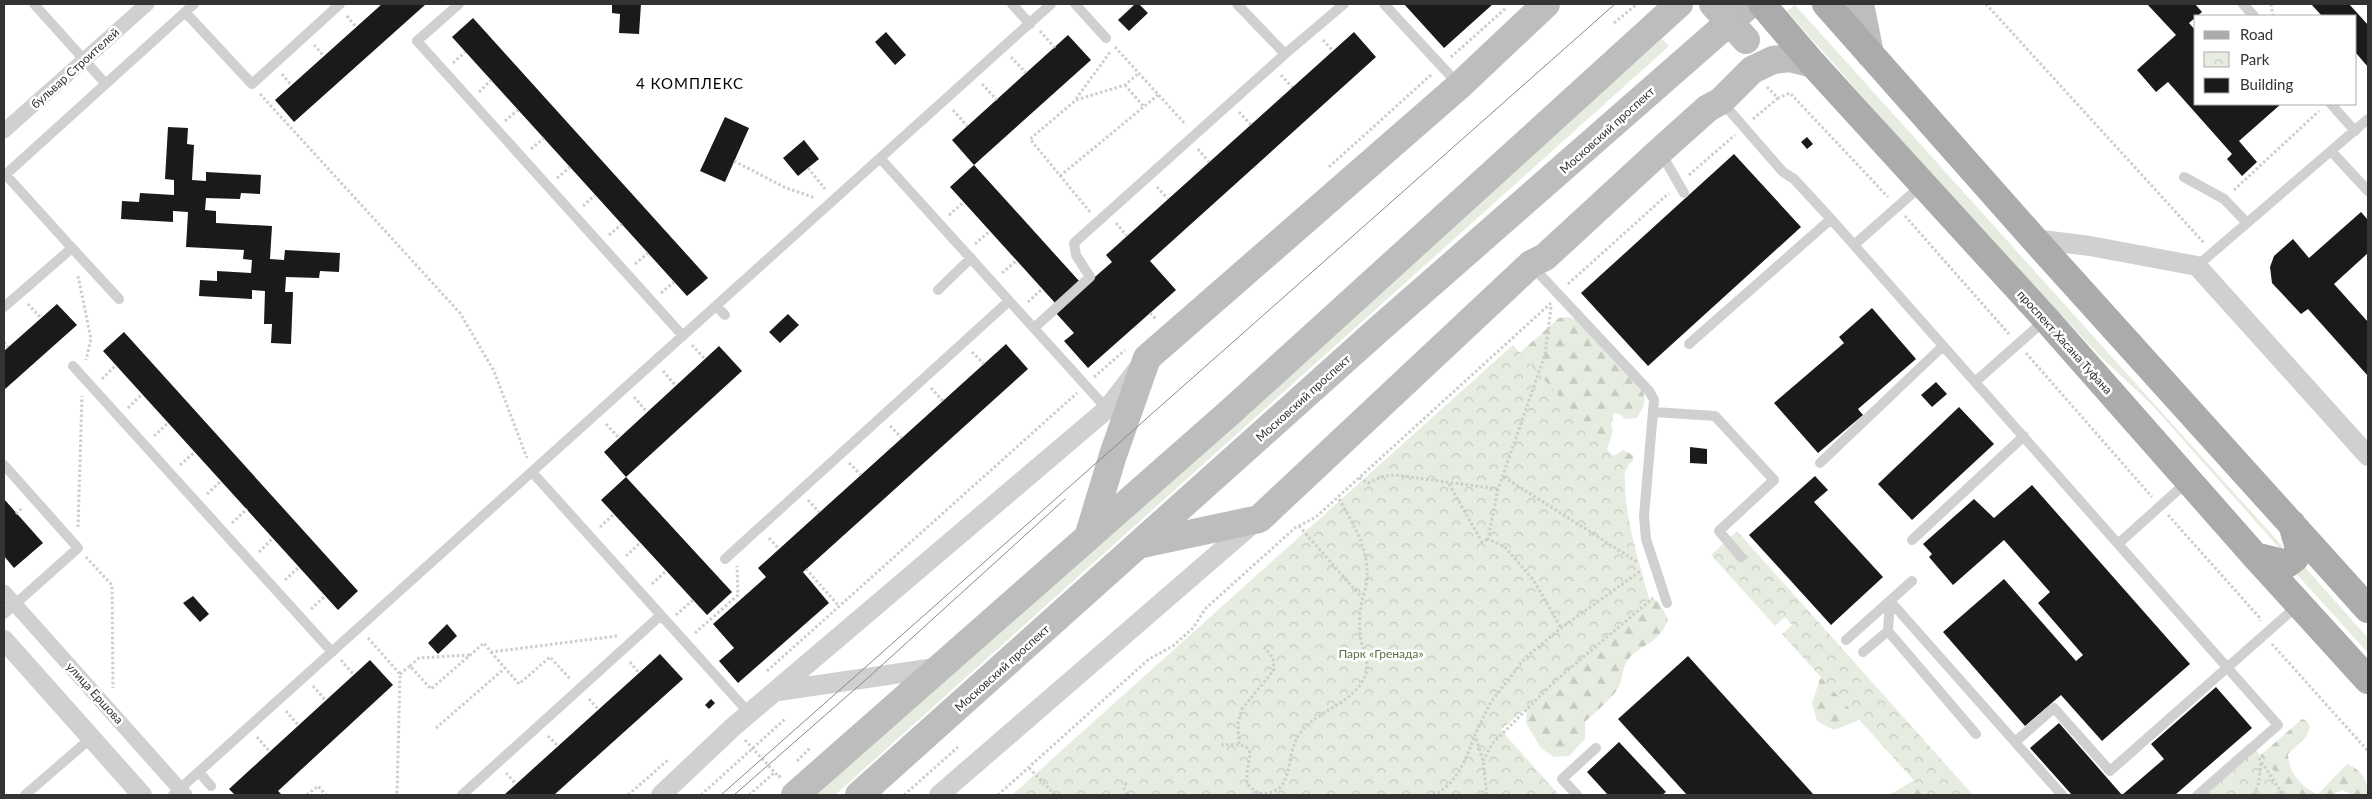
<svg xmlns="http://www.w3.org/2000/svg" width="2372" height="799" font-family="Lato,sans-serif">
  <style>
    .grass { fill: #e6ecdf }
    .forest { fill: url(#forest-firs) }
    .park { fill: url(#park-crowns) }
    .building { fill: #1a1a1a }
    .lines { fill: none; stroke-linecap: round; stroke-linejoin: round }
    .path { stroke: #cdcdcd; stroke-width: 3; stroke-dasharray: 2.5 2.5; stroke-linecap: butt }
    .service { stroke: #d0d0d0; stroke-width: 10 }
    .pedestrian { stroke: #d0d0d0; stroke-width: 15 }
    .minor { stroke: #d0d0d0; stroke-width: 20 }
    .secondary { stroke: #bdbdbd; stroke-width: 28 }
    .primary { stroke: #ababab; stroke-width: 28 }
    .tram { stroke: #888; stroke-width: 1 }
    .secondary-bridge { stroke: #bdbdbd; stroke-width: 28 }
    .labels { text-anchor: middle; dominant-baseline: central; stroke-width: 5; stroke-linejoin: round; paint-order: stroke }
    .street-label { font-size: 12px; fill: #333; stroke: #fff }
    .park-label { font-size: 12px; fill: #56703f; stroke: #fff }
    .quarter-label { font-size: 15px; letter-spacing: 1px; fill: #000; stroke: #fff }
  </style>
  <defs>
    <pattern id="forest-firs" width="22" height="20" patternUnits="userSpaceOnUse" patternTransform="scale(1.25)"><rect width="22" height="20" fill="#e6ecdf"/><path d="M5 1l3.5 6h-7zM16 11l3.5 6h-7z" fill="#c6cbc0"/></pattern>
    <pattern id="park-crowns" width="20" height="18" patternUnits="userSpaceOnUse" patternTransform="scale(1.25)"><rect width="20" height="18" fill="#e6ecdf"/><path d="M2 6a3 3 0 1 1 6 0M12 15a3 3 0 1 1 6 0" fill="none" stroke="#c6cbc0"/></pattern>
  </defs>
  <rect width="100%" height="100%" fill="#fff"/>
  <path class="grass" d="M1795 5 2283 547 2281 550 2152 405 2099 355 1954 200 1787 11Z
    M1662 39 1669 46 835 795H811Z
    M2302 564 2368 638V653L2293 570Z"/>
  <path class="forest" d="M1569 317 1579 321 1642 388C1647 401 1644 407 1637 418L1625 419 1620 414 1614 413 1611 424 1613 431 1607 449 1609 454 1613 456 1623 450 1633 455V461L1629 464 1626 471 1617 475 1388 469 1559 318Z
    M1643 597 1658 601 1668 619C1661 641 1646 643 1631 656 1621 666 1624 677 1618 688 1613 698 1594 713 1585 722V739L1569 756 1554 757 1541 748 1526 723 1527 711 1523 707Z
    M1836 672 1868 696 1857 721 1834 730 1817 721 1812 703 1820 679Z
    M2302 719 2307 721 2310 727 2306 737 2288 754C2288 773 2302 788 2318 794L2347 764C2361 769 2368 781 2368 795H2353L2342 790 2332 795H2215Z
    M1921 776 1960 795H1889Z"/>
  <path class="park" d="M1513 345 1625 469C1623 513 1637 555 1649 598L1501 730 1559 795H1012Z
    M1737 531 1973 795H1927L1782 634 1792 625 1785 617 1775 626 1711 555Z
    M2249 743 2296 795H2190Z"/>
  <path class="building" d="M382 4H426L294 122 275 100Z
    M612 4H641L639 34 619 33 620 14 612 13Z
    M1135 4H1139L1148 13 1129 31 1118 20Z
    M1404 4H1493L1444 48Z
    M2147 4H2195L2202 12 2189 23 2196 31V104H2281L2239 141 2257 162 2242 176 2227 159 2232 154 2168 82 2156 92 2137 70 2176 35Z
    M2311 4H2349L2368 25V67L2356 53V16H2322Z
    M473 18 708 278 687 296 452 37Z
    M886 32 906 55 895 65 875 42Z
    M1354 32 1376 57 1150 261 1176 290 1088 368 1064 341 1074 333 1055 312 1112 262 1106 255Z
    M1068 35 1091 60 974 165 952 140Z
    M725 117 749 128 725 182 700 171Z
    M168 127 188 128 187 144 194 145 192 180 206 181V172L261 175 260 194 241 193 240 199 206 198 205 210 216 211V223L272 226 270 259 284 260 285 250 340 253 339 272 320 271 319 278 286 277 285 292H293L291 344 271 343 272 324H264L265 291 252 290V299L199 296 200 280 217 281V271L251 273 252 260 243 259 244 250 186 247 188 212 173 211V222L121 219 122 201 139 202 140 193 174 195V180L165 179Z
    M1807 137 1813 144 1807 149 1801 142Z
    M804 140 819 159 798 176 783 158Z
    M1734 154 1801 227 1648 366 1581 293Z
    M974 165 1080 282 1056 304 950 187Z
    M2361 212 2368 220V253L2334 284 2368 322V376L2308 309 2301 314 2272 283 2270 267 2274 256 2293 239 2309 258Z
    M57 304 77 325 4 390V351Z
    M1872 308 1916 359 1858 409 1863 415 1818 453 1774 403 1844 343 1839 337Z
    M788 314 799 325 780 343 769 332Z
    M124 332 358 591 338 610 103 351Z
    M1006 344 1028 369 803 572 829 603 738 683 719 661 734 648 713 624 766 577 758 568Z
    M719 346 742 371 626 477 604 452Z
    M1936 382 1947 394 1932 407 1921 395Z
    M1959 407 1994 444 1912 520 1878 484Z
    M1690 447 1707 449V464L1690 463Z
    M1815 476 1828 490 1814 502 1883 577 1831 625 1749 535Z
    M626 477 732 592 707 615 601 500Z
    M2032 485 2190 664 2102 741 2061 695 2025 726 1943 632 2004 579 2076 661 2083 655 2038 603 2050 592 2004 540 1953 585 1929 557 1932 554 1923 544 1974 499 1994 518Z
    M4 499 43 543 14 568 4 556Z
    M193 596 209 614 200 622 183 603Z
    M447 624 457 636 438 654 428 643Z
    M660 654 683 679 554 795H504Z
    M1688 656 1814 795H1687L1618 719Z
    M370 660 393 685 278 791 282 795H235L229 789Z
    M2216 687 2252 728 2175 795H2122L2164 759 2151 744Z
    M711 699 715 703 709 709 705 705Z
    M2059 723 2122 795H2072L2030 748Z
    M1619 742 1666 792 1662 795H1608L1587 772Z"/>
  <g class="lines">
    <path class="path" d="M1986 4 2204 243
      M2271 4 2273 16
      M347 16 356 27
      M1614 23 1637 4
      M1040 31 1055 48
      M1323 40 1333 51
      M314 45 324 56
      M1115 47 1186 125
      M1011 57 1026 73
      M1451 57 1506 8
      M453 63 465 52
      M282 74 291 85
      M1281 75 1292 87
      M982 84 997 100
      M1125 85 1144 107
      M1767 87 1778 98 1790 93 1888 197
      M479 92 491 80
      M260 94 460 313 494 371 527 458
      M1076 99 1110 52
      M953 110 967 126
      M1239 112 1251 125
      M1753 119 1778 98
      M505 121 518 110
      M531 149 544 138
      M1198 149 1209 162
      M734 161 784 187 815 198
      M1329 167 1432 74
      M808 168 825 189
      M1689 175 1735 135
      M1060 176 1158 95
      M557 178 570 167
      M1157 187 1168 199
      M2234 190 2319 111
      M583 206 595 195
      M1090 212 1030 139 1076 100 1125 85 1139 73
      M949 215 964 202
      M1905 216 2009 334
      M1116 223 1127 236
      M609 235 622 224
      M975 244 990 231
      M635 264 648 253
      M1002 273 1016 261
      M78 276 91 339 86 360
      M1568 284 1669 193
      M661 293 674 282
      M1028 302 1042 289
      M28 304 41 318
      M1551 307 1545 355 1498 489 1488 539 1505 547 1534 581 1561 628
      M1150 313 1157 320
      M4 342 8 347
      M692 345 705 359
      M972 352 984 364
      M2026 353 2152 497
      M663 371 676 386
      M1094 377 1125 350
      M102 379 116 365
      M931 388 943 401
      M634 397 647 412
      M128 408 142 394
      M606 424 619 438
      M890 426 902 438
      M154 436 168 423
      M849 463 861 475
      M180 465 195 452
      M1504 477 1639 563
      M1359 478 1368 483 1385 476 1395 475 1498 489
      M1449 484 1482 542 1488 539
      M207 494 221 481
      M808 500 819 512
      M16 514 23 507
      M2168 515 2259 617 2260 621
      M232 523 247 509
      M1299 526 1362 598
      M78 527 82 396
      M600 527 614 514
      M769 538 779 549
      M259 552 273 538
      M626 556 640 543
      M86 557 112 585 113 688
      M806 569 839 606
      M285 580 299 567
      M652 584 666 571
      M311 609 325 596
      M676 615 693 600
      M695 633 738 595 737 566
      M368 638 400 674 397 795
      M2272 644 2368 751
      M491 652 519 684 550 657 571 680
      M341 660 354 675
      M630 662 639 673
      M410 666 419 658 469 655
      M767 671 1077 393
      M400 674 410 666 431 689 484 643 491 652 617 636
      M313 686 326 701
      M589 699 599 710
      M286 711 299 726
      M436 728 505 668
      M548 736 558 746
      M257 737 270 752
      M745 740 779 777 781 775
      M1239 744 1238 723 1242 709 1274 670 1273 658 1263 646
      M1221 745C1266 742 1244 757 1247 784L1257 793C1296 797 1284 759 1298 736 1313 713 1344 707 1360 685 1376 663 1360 652 1360 631 1359 620 1360 608 1363 597 1364 591 1367 585 1367 578 1369 548 1352 522 1338 497
      M2259 758 2283 795
      M797 761 811 747
      M1483 761 1492 744 1554 682 1653 598
      M1029 768 1055 795
      M506 773 516 784
      M1126 783 1124 789 1127 795
      M307 795 318 786 326 795
      M628 795 669 759
      M701 795 785 719
      M749 795 775 772
      M904 795 958 747
      M998 795 1149 659 1173 646 1193 628 1206 608 1295 528 1316 517 1551 303
      M1433 795C1458 784 1465 759 1475 736
      M1487 795 1483 761 1475 735 1489 705 1525 658 1561 628 1642 570
      M2255 795 2259 781 2261 762"/>
    <path class="service" d="M34 4 105 83
      M459 4 417 41 683 336
      M1012 4 1030 24
      M1075 4 1106 38
      M1384 4 1459 85
      M2243 4 2254 16
      M185 12 252 84 340 4
      M1285 54 1344 4
      M1722 102 1783 172 1794 179 1831 219 2278 725 2198 795
      M2331 104 2355 131
      M2331 151 2368 191
      M1661 153 1684 193
      M880 158 1107 409
      M4 176 194 4
      M2184 177 2224 199 2247 223
      M1854 245 1922 185
      M72 248 119 299
      M1531 265 1649 391 1654 400 1644 516 1646 539 1667 603
      M2197 266 2368 119
      M938 290 971 258
      M716 306 725 315
      M4 307 72 248 5 174
      M1034 328 1090 277 1076 255 1074 243 1285 54 1237 4
      M1689 344 1831 219
      M73 366 332 652
      M1975 382 2045 320
      M1654 412 1715 416 1774 480 1719 531 1741 557
      M1820 463 1943 346
      M4 465 78 548 4 614
      M532 472 750 714
      M1912 540 2024 436
      M2118 544 2188 481
      M725 559 1009 301
      M1890 601 2015 742
      M1888 631 1890 601
      M1846 640 1912 581
      M1863 652 1888 631 1976 734
      M199 772 211 786
      M25 795 91 738
      M173 795 1051 4
      M462 795 661 615
      M1577 795 1562 779 1596 748
      M2062 795 2015 742 2054 708 2110 771 2298 605"/>
    <path class="pedestrian" d="M4 131 147 4
      M4 592 185 795"/>
    <path class="minor" d="M2034 239 2090 246 2197 266 2368 456
      M4 640 142 795
      M778 691 942 667
      M661 795 733 727 1107 409 1138 369
      M939 795 1257 520"/>
    <path class="secondary" d="M1860 4 1870 54
      M1089 534 1113 455 1147 358 1459 86 1546 4
      M1142 544 1259 519 1531 264 1545 257 1660 151 1708 108 1721 101 1752 70 1773 60 1789 58 1813 64
      M795 795 1229 413 1679 4
      M859 795 1379 329 1750 4"/>
    <path class="primary" d="M1762 4 1813 64 2046 319 2255 556 2368 680
      M1826 4 2034 239 2368 609
      M2255 556 2287 564 2295 558 2299 548 2292 524"/>
    <path class="tram" d="M721 795 1615 4
      M734 795 870 676 1065 499"/>
    <path class="secondary-bridge" d="M1713 4 1746 40"/>
  </g>
  <g class="labels">
    <g class="street-label">
      <text transform="translate(75 68) rotate(-42)">бульвар Строителей</text>
      <text transform="translate(1607 130) rotate(-42)">Московский проспект</text>
      <text transform="translate(2065 342) rotate(48)">проспект Хасана Туфана</text>
      <text transform="translate(1303 398) rotate(-42)">Московский проспект</text>
      <text transform="translate(1002 668) rotate(-42)">Московский проспект</text>
      <text transform="translate(95 693) rotate(48)">улица Ершова</text>
    </g>
    <g class="park-label">
      <text x="1381" y="653">Парк «Гренада»</text>
    </g>
    <g class="quarter-label">
      <text x="690" y="83">4 КОМПЛЕКС</text>
    </g>
  </g>
  <rect width="2372" height="799" fill="none" stroke="#333333" stroke-width="10"/>
  <rect x="2194" y="15" width="162" height="90" fill="#ffffff" stroke="#adadad"/>
  <rect x="2204" y="31" width="25" height="8" fill="#ababab" stroke="#adadad"/>
  <text x="2240" y="40" font-size="15" fill="#333333">Road</text>
  <rect x="2204" y="52" width="25" height="15" fill="url(#park-crowns)" stroke="#adadad"/>
  <text x="2240" y="65" font-size="15" fill="#333333">Park</text>
  <rect x="2204" y="78" width="25" height="15" fill="#1a1a1a" stroke="#adadad"/>
  <text x="2240" y="90" font-size="15" fill="#333333">Building</text>
</svg>
